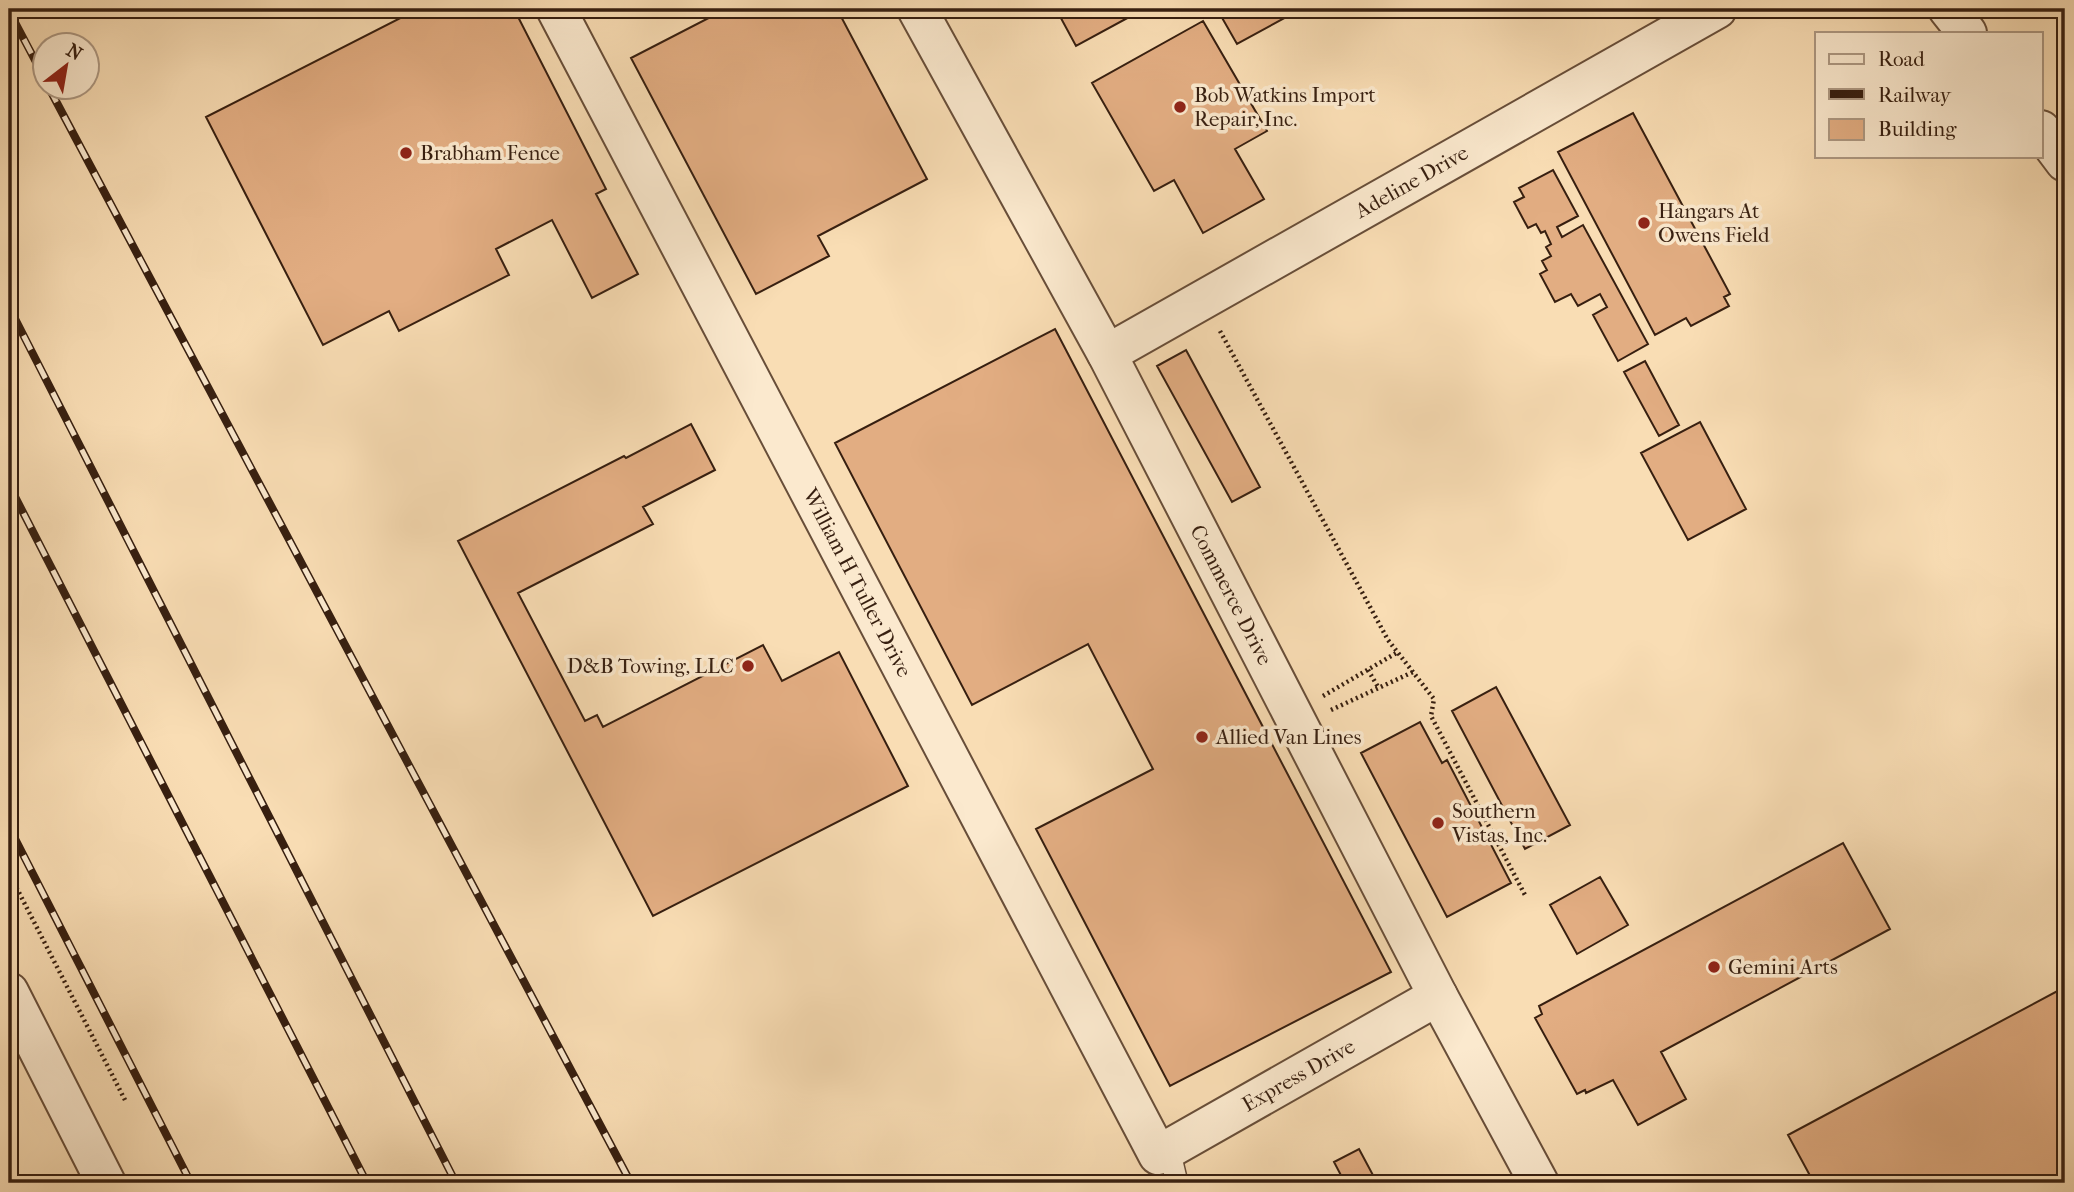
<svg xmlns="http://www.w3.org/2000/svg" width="2074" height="1192" font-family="'IM FELL French Canon',serif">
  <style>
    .building { fill: #e2ad82; stroke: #371f10; stroke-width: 2 }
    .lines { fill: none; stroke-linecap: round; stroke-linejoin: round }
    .service-casing { stroke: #684e39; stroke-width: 24 }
    .minor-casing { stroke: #684e39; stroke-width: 42 }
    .path { stroke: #371f10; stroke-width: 4.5; stroke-dasharray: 2 3.5; stroke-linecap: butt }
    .service { stroke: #fbe9ce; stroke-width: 21 }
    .minor { stroke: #fbe9ce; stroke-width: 38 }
    .rail-casing { stroke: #371f10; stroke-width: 8 }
    .rail { stroke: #fbe9ce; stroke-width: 5; stroke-dasharray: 16; stroke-linecap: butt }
    .poi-dot { fill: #8f2418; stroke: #fbe9ce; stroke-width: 2.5 }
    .labels { text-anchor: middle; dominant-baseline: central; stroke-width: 7; stroke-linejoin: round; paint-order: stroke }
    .poi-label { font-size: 21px; fill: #371f10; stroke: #fbe9ce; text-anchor: start }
    .street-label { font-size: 21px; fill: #371f10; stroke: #fbe9ce }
  </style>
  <rect width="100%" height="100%" fill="#f9ddb4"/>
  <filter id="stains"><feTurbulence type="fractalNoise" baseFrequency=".00286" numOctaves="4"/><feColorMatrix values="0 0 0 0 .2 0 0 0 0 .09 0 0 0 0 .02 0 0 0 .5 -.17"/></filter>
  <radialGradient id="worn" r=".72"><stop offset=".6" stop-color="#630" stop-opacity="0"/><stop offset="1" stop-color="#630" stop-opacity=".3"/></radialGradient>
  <path class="building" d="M418 9H514L606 189 596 194 638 274 592 298 552 220 496 249 509 275 399 331 389 311 323 345 206 117Z
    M726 9H837L927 179 818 236 829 256 756 294 631 58Z
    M1056 9H1144L1076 46Z
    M1217 9H1301L1237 44Z
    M1203 21 1267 131 1235 149 1264 199 1203 233 1174 180 1154 191 1092 83Z
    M1633 113 1730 294 1724 297 1729 306 1691 326 1686 318 1655 335 1558 152Z
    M1553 170 1578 216 1557 227 1562 237 1583 225 1648 344 1618 361 1593 315 1607 307 1600 294 1578 306 1571 294 1555 302 1540 274 1547 270 1542 261 1551 256 1546 247 1551 244 1545 231 1541 233 1536 224 1528 228 1514 202 1524 197 1519 188Z
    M1055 329 1391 972 1170 1086 1036 829 1153 769 1088 644 972 705 835 443Z
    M1186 350 1260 487 1232 502 1157 366Z
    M1645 361 1679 425 1659 436 1624 372Z
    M1700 422 1746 509 1688 540 1641 453Z
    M691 424 715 470 643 507 653 524 518 593 585 721 597 715 603 727 763 645 782 681 839 652 908 786 653 916 458 541 624 456 626 458Z
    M1496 687 1570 825 1525 849 1452 711Z
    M1420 722 1442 763 1447 760 1511 883 1447 917 1361 753Z
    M1843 843 1890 929 1661 1052 1686 1099 1638 1125 1613 1080 1586 1093 1585 1090 1577 1094 1535 1018 1542 1014 1539 1006Z
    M1600 877 1628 925 1577 954 1550 905Z
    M2065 987V1183H1814L1788 1135Z
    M1359 1149 1374 1177 1362 1183H1345L1334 1162Z"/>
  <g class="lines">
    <defs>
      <path id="service" d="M1169 1149 1177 1183"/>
      <g id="minor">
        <path id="s1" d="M556 9 1158 1155 1438 996"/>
        <path id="s2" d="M917 9 1107 354 1438 996 1539 1183"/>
        <path d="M1948 9 1967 33"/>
        <path d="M2041 130 2065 162"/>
        <path id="s3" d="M1107 354 1717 9"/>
        <path d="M9 992 106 1183"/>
      </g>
    </defs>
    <use href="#service" class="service-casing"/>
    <use href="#minor" class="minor-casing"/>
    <path class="path" d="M1220 331 1388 640 1434 699 1431 716 1525 895
      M1368 670 1378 687
      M1323 696 1398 652
      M1331 710 1413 672
      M9 873 126 1102"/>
    <use href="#service" class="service"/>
    <use href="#minor" class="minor"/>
    <defs>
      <path id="rail" d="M9 11 46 81
        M49 88 631 1183
        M9 307 456 1183
        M9 485 367 1183
        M9 827 191 1183"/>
    </defs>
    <use href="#rail" class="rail-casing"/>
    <use href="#rail" class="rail"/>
  </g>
  <g class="poi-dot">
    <circle cx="1180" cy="107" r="7"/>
    <circle cx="406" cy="153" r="7"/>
    <circle cx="1644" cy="223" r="7"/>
    <circle cx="748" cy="666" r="7"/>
    <circle cx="1202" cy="737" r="7"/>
    <circle cx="1438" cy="823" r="7"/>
    <circle cx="1714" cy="967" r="7"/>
  </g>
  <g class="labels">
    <g class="poi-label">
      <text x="1194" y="95">Bob Watkins Import<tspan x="1194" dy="24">Repair, Inc.</tspan></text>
      <text x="420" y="153">Brabham Fence</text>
      <text x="1658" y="211">Hangars At<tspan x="1658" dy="24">Owens Field</tspan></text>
      <text x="734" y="666" text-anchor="end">D&amp;B Towing, LLC</text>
      <text x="1216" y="737">Allied Van Lines</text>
      <text x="1452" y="811">Southern<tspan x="1452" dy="24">Vistas, Inc.</tspan></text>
      <text x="1728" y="967">Gemini Arts</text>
    </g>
    <g class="street-label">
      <text stroke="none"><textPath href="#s3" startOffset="350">Adeline Drive</textPath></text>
      <text stroke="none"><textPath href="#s1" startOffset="648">William H Tuller Drive</textPath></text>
      <text stroke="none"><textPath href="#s2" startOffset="665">Commerce Drive</textPath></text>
      <text stroke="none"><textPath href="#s1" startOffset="1456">Express Drive</textPath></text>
    </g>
  </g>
  <rect width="2074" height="1192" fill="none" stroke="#f9ddb4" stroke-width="35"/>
  <rect x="10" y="10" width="2053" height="1171" fill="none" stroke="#371f10" stroke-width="3.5"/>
  <rect x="18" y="18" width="2039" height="1157" fill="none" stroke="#371f10" stroke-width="2"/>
  <rect x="1815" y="32" width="228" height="126" fill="#fbe9ce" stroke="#ad9882" stroke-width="2"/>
  <rect x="1829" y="54" width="35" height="10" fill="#fbe9ce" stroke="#ad9882" stroke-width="2"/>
  <text x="1878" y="66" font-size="21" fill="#371f10">Road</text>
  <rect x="1829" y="89" width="35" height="10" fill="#371f10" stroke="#ad9882" stroke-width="2"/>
  <text x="1878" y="102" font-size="21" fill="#371f10">Railway</text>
  <rect x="1829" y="119" width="35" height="21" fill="#e2ad82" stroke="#ad9882" stroke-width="2"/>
  <text x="1878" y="136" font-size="21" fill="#371f10">Building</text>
  <g transform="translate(66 66) rotate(31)"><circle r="33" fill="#fbe9ce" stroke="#ad9882" stroke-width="2"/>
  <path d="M0-5L12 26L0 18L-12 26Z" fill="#8f2418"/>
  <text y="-10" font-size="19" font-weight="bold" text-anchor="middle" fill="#371f10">N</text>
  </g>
  <rect width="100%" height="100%" filter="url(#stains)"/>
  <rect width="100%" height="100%" fill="url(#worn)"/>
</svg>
